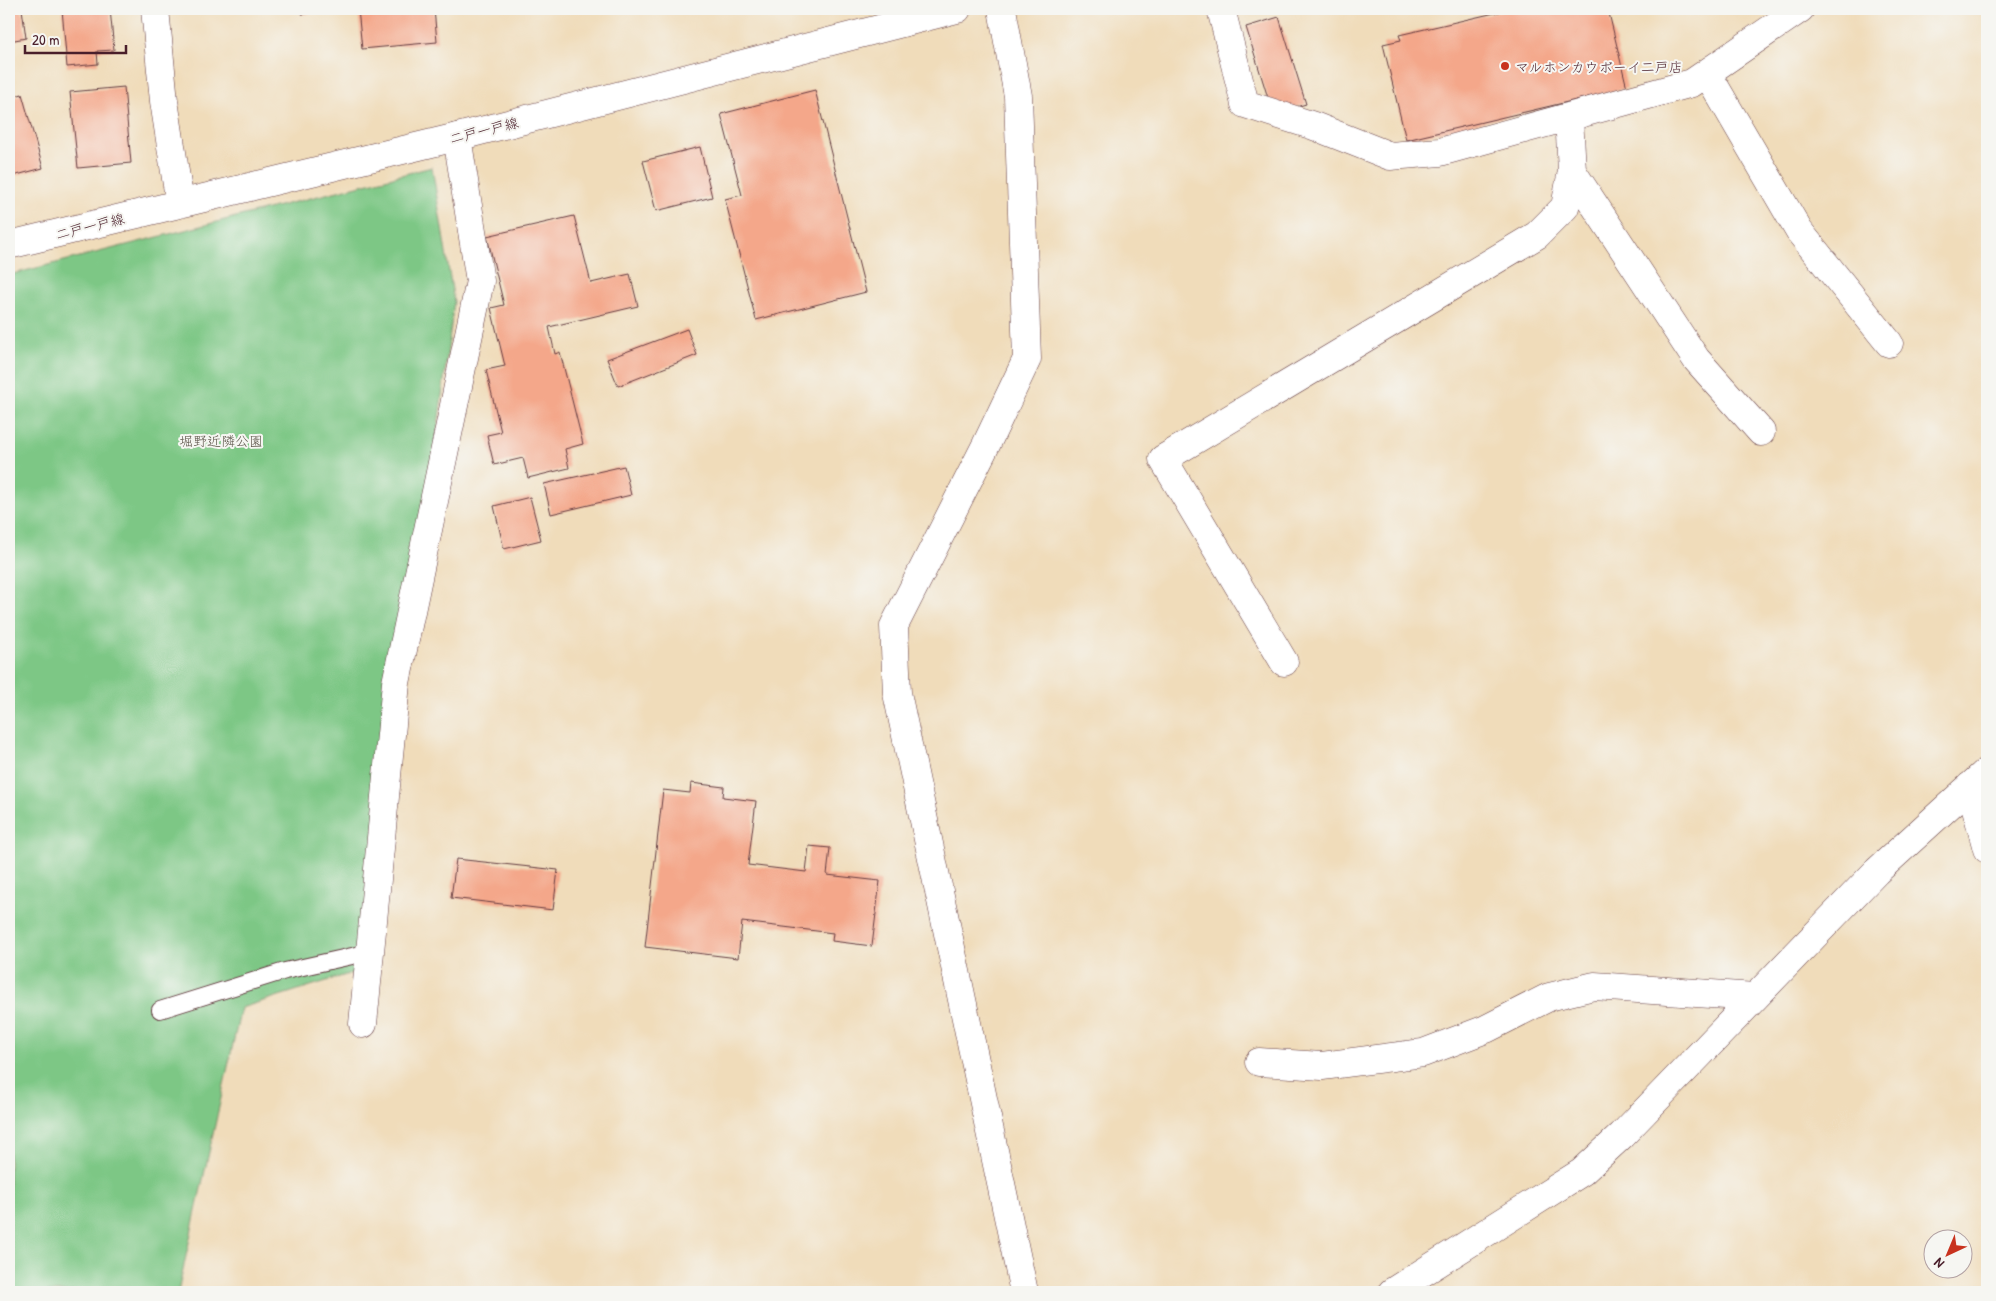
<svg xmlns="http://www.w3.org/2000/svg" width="1996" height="1301" font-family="'Patrick Hand','Klee One',sans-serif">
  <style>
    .green { fill: #7dc785; stroke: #647358 }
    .building { fill: #f4a78a }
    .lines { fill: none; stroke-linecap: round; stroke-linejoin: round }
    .lane-casing { stroke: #633b40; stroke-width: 18 }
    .street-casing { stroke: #633b40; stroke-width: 29 }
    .secondary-casing { stroke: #633b40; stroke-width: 29 }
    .lane { stroke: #fff; stroke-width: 16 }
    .street { stroke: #fff; stroke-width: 28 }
    .secondary { stroke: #fff; stroke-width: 28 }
    .poi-dot { fill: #c8321e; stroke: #f6f6f2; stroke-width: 2 }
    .labels { text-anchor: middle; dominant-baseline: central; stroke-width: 4; stroke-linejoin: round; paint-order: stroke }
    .poi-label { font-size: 14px; fill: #4a1f2b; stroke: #f6f6f2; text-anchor: start }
    .street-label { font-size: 14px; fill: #4a1f2b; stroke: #f6f6f2 }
    .park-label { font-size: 14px; fill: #595146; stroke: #f6f6f2 }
  </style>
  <rect width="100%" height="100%" fill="#f6f6f2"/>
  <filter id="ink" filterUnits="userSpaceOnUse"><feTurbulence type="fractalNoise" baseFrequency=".02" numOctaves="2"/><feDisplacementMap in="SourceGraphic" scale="10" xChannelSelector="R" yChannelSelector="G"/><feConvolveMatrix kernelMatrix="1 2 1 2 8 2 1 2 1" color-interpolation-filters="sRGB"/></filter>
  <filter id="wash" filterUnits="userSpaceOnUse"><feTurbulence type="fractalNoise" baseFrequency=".0096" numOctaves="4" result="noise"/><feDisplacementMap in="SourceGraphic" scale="20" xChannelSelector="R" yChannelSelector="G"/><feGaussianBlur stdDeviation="1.12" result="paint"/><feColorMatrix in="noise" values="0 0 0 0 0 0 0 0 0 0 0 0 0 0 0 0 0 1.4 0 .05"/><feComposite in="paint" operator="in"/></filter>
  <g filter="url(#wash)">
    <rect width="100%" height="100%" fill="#f0dcba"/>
    <path class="green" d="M432 167 454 302 368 968 241 1008 178 1292H9V275Z"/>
    <g id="blocks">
      <path class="building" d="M9 9H22L26 38 9 41Z
        M62 9H110L114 50 97 51 98 64 67 67Z
        M302 9H343V10L302 14Z
        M358 9H434L437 42 362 49Z
        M1512 9H1608L1627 88 1406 140 1383 44 1401 40 1399 35Z
        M1279 17 1306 104 1273 114 1246 27Z
        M124 87 131 163 78 168 70 92Z
        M815 90 866 292 756 320 725 199 742 195 721 114Z
        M22 94 43 168 9 177V98Z
        M700 147 712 197 656 211 643 161Z
        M574 216 591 283 630 274 638 306 549 327 555 354 560 352 583 444 565 449 569 468 528 478 523 458 494 465 487 435 501 432 486 370 505 366 491 308 504 305 487 236Z
        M687 329 697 355 618 386 607 359Z
        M624 466 631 495 551 514 544 484Z
        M530 497 541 540 504 549 494 506Z
        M691 783 724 787 723 797 756 801 748 865 806 872 809 846 830 848 827 875 880 881 872 946 832 941 833 933 742 922 738 958 645 947 663 790 690 793Z
        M456 859 558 870 553 910 451 898Z"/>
    </g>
  </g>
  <g filter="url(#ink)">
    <use href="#blocks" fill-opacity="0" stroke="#633b40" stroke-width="1"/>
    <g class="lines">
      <defs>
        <path id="lane" d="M160 1010 285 971 370 952"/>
        <path id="street" d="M1002 9 1018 96 1027 359 986 445 894 626 897 693 1024 1292
          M1221 9 1245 104 1314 126 1390 156 1440 152 1692 83 1800 9
          M1707 73 1799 231 1889 343
          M1572 171 1696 359 1761 432
          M1284 662 1163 459 1537 235 1565 207 1572 171 1569 117
          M1970 786 1987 849
          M363 1024 396 683 480 281 457 137
          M1259 1062 1322 1066 1423 1053 1486 1029 1549 997 1594 986 1755 997
          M1392 1292 1582 1172 1622 1135 1876 872 1987 771"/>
        <path id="secondary" d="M155 9 164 101 180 204
          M9 245 457 137 957 9"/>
      </defs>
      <use href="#lane" class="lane-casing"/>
      <use href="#street" class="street-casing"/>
      <use href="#secondary" class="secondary-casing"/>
      <use href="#lane" class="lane"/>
      <use href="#street" class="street"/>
      <use href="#secondary" class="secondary"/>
    </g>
  </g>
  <circle class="poi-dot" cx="1505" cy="66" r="5"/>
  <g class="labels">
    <g class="poi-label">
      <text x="1515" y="66">マルホンカウボーイ二戸店</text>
    </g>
    <g class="street-label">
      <text transform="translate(484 130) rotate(-14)">二戸一戸線</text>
      <text transform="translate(90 226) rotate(-14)">二戸一戸線</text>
    </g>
    <g class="park-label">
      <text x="221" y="440">堀野近隣公園</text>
    </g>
  </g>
  <rect width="1996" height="1301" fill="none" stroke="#f6f6f2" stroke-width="30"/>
  <g transform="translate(1948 1254) rotate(224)"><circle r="24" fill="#f6f6f2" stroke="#b1a0a2"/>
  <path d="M0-4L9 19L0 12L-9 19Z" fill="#c8321e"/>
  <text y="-8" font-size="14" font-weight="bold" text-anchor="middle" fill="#4a1f2b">N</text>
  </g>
  <path d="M25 45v8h101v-8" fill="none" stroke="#4a1f2b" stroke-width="2.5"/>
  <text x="32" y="45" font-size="15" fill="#4a1f2b" stroke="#f6f6f2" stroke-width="4" paint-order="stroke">20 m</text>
</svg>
